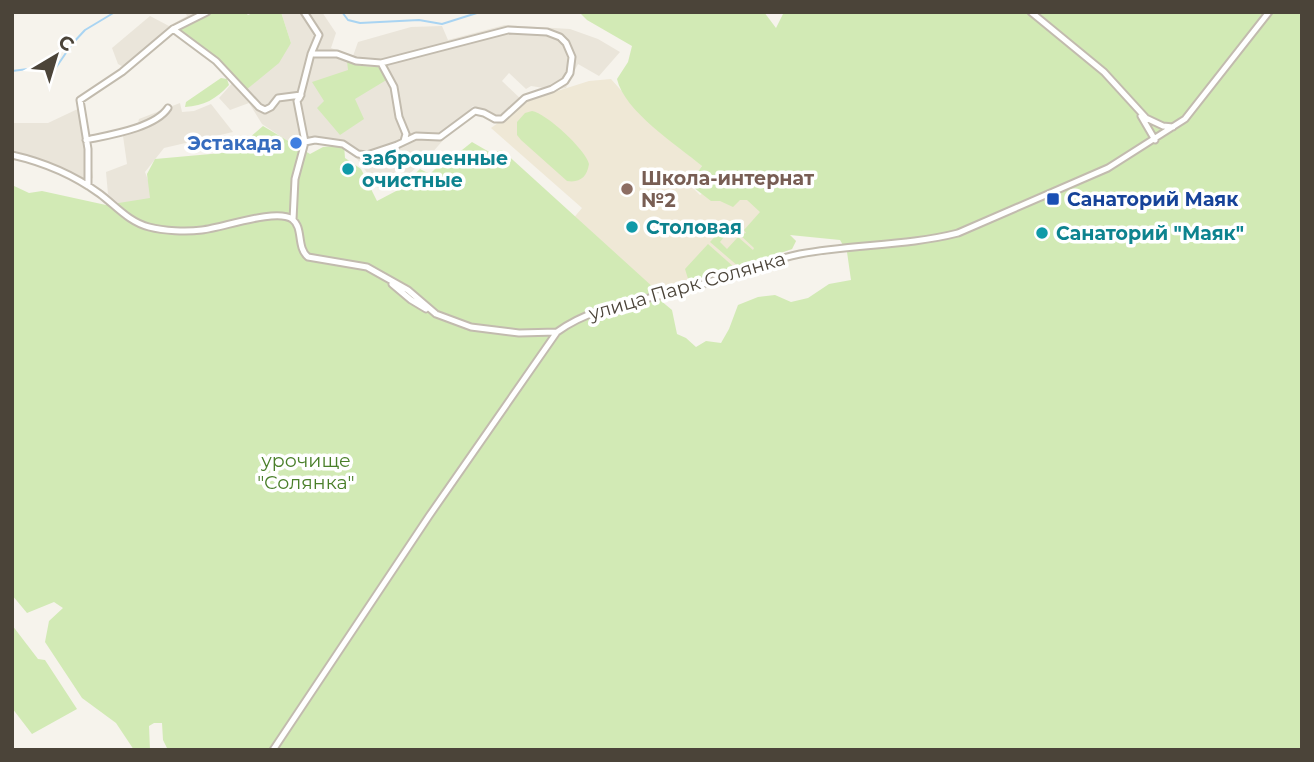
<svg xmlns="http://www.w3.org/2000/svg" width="1314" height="762" font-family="Montserrat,sans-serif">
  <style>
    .residential { fill: #eae5da }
    .education { fill: #efe8d6 }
    .green { fill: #d2eab5 }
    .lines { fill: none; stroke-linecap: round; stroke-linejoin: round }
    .stream { stroke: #a9d4f2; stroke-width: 2 }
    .minor-casing { stroke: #c2bbae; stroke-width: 9 }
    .minor { stroke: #fff; stroke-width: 5 }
    .shop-dot { fill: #3f7fe0; stroke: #fff; stroke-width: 2.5 }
    .culture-dot { fill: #0f9aa8; stroke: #fff; stroke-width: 2.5 }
    .education-dot { fill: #8d6e63; stroke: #fff; stroke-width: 2.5 }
    .transit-dot { fill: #1a4fb4; stroke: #fff; stroke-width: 2.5 }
    .labels { text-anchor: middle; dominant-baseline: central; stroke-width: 7; stroke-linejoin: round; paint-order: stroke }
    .shop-label { font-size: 19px; font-weight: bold; fill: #366cbe; stroke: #fff; text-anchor: end }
    .culture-label { font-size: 19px; font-weight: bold; fill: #0d838f; stroke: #fff; text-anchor: start }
    .education-label { font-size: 19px; font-weight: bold; fill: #785e54; stroke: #fff; text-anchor: start }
    .transit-label { font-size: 19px; font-weight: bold; fill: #164399; stroke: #fff; text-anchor: start }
    .street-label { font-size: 19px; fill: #4b4439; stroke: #fff }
    .park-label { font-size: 19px; fill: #4a7f2a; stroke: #fff }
  </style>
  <rect width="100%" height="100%" fill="#f6f3ec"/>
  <path class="residential" d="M185 12H214L178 29 129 70 118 64 112 48 150 16 169 26 187 16Z
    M281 12H322L336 33 331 48 353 56 358 42 411 27 442 26 448 40 505 25 570 29 598 39 620 52 599 76 578 64 566 88 547 91 544 88 531 86 526 89 509 73 502 81 524 102 503 122 473 106 431 154 407 176 400 168 378 188 345 142 314 137 302 141 297 147 262 124 249 103 230 110 219 98 235 80 291 43Z
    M180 103 182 112 194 111 211 104 233 132 164 148 145 172 155 199 120 205 108 194 106 172 127 164 122 129 138 123 139 119Z
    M84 106 93 178 87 181 54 164 12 150V123H48Z"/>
  <path class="education" d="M611 79 651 124 702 166 689 184 700 195 722 180 750 196 796 241 792 249 737 268 645 293 571 221 582 208 491 128 537 95 548 94 589 81Z"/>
  <path class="green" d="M214 12H245L248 15 255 12H281L291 43 279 63 246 90 220 61 178 29Z
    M579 12H764L776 28 784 12H1302V750H168L163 740 162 723H154L149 726 150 750H134L116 723 82 698 45 642 49 621 63 608 54 602 27 613 12 595V185L29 193 42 191 106 205 150 198 147 174 155 159 233 152 263 126 310 154 323 147 344 145 345 158 361 169 377 201 398 190 420 169 430 174 448 156 457 154 472 142 491 153 502 150 654 288 660 300 672 310 677 334 686 338 696 347 706 341 721 343 729 329 738 305 758 297 775 295 791 302 808 298 829 284 851 280 847 252 840 240 790 235 796 241 792 249 739 267 710 242 722 229 727 233 720 242 727 249 738 237 753 250 754 248 740 235 746 233 744 230 760 212 747 200H740L733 207 720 201H711L689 184 702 166C677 145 624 111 617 79L628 62 632 46 587 20Z
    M347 61 361 66 380 67 388 79 355 99 364 119 340 135 317 108 324 101 312 82 348 70Z
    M221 78 227 79 229 85C216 99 204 106 185 107L186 102Z
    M532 111C546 113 586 150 589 164 587 177 580 183 567 181L521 140 517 135V122L525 113Z
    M708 244 735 268 689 282 685 269Z
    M12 625 38 659 45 660 77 709 32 734 12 708Z"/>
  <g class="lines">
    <path class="stream" d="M342 12 348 20 360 23 419 20 442 24 480 12
      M12 71 36 68 44 71 55 69 72 44 85 30 115 12"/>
    <defs>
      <path id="minor" d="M304 12 319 35 311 54H337L356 61 381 63 508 30 547 32 560 37 566 43 572 57 570 73 565 81 552 89 525 98 502 119H495L484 113 475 111 440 137 416 136 397 145 367 155 358 154 343 144 315 140 305 142
        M1031 12 1104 72 1146 118 1163 126 1173 127
        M173 29 216 61 259 107 265 110 271 107 278 98 301 95
        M381 63 394 87 399 117 406 134 404 141
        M1141 116 1155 140
        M86 140C109 135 155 128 168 108
        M12 155C43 162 74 175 100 194 116 206 129 222 149 227 164 231 186 232 202 230 222 228 276 208 292 219 304 228 296 247 308 257L367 267 408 290 436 314 471 327 519 333 557 332
        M88 186V149L80 100 122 72 173 29 207 12
        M293 220 295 179 305 142 297 101 300 97 311 54
        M392 284 411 300 426 309
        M273 750 429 516 557 332C590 308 629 303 667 294 712 284 755 263 800 254 852 244 907 246 958 233L1108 168 1185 119 1269 12"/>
    </defs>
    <use href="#minor" class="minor-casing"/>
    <use href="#minor" class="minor"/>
  </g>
  <circle class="shop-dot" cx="296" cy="143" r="7"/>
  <g class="culture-dot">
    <circle cx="348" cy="169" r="7"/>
    <circle cx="632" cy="227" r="7"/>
    <circle cx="1042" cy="233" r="7"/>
  </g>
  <circle class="education-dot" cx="627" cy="189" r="7"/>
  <rect class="transit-dot" x="1046" y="192" width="14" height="14" rx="3.5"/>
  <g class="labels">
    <g class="shop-label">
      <text x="282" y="143">Эстакада</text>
    </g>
    <g class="culture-label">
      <text x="362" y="158">заброшенные<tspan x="362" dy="22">очистные</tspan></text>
      <text x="646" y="227">Столовая</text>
      <text x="1056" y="233">Санаторий "Маяк"</text>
    </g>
    <g class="education-label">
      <text x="641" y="178">Школа-интернат<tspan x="641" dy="22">№2</tspan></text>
    </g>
    <g class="transit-label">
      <text x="1067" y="199">Санаторий Маяк</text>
    </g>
    <g class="street-label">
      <text transform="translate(687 286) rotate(-16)">улица Парк Солянка</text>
    </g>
    <g class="park-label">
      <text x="306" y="460">урочище<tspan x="306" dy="22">"Солянка"</tspan></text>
    </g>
  </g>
  <rect width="1314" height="762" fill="none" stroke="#4b4439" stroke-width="28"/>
  <g transform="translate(56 56) rotate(38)" stroke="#ffffff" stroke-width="5" paint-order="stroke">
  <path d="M0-5L12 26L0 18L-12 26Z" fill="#4b4439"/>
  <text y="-10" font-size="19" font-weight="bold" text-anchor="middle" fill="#4b4439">С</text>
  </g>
</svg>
